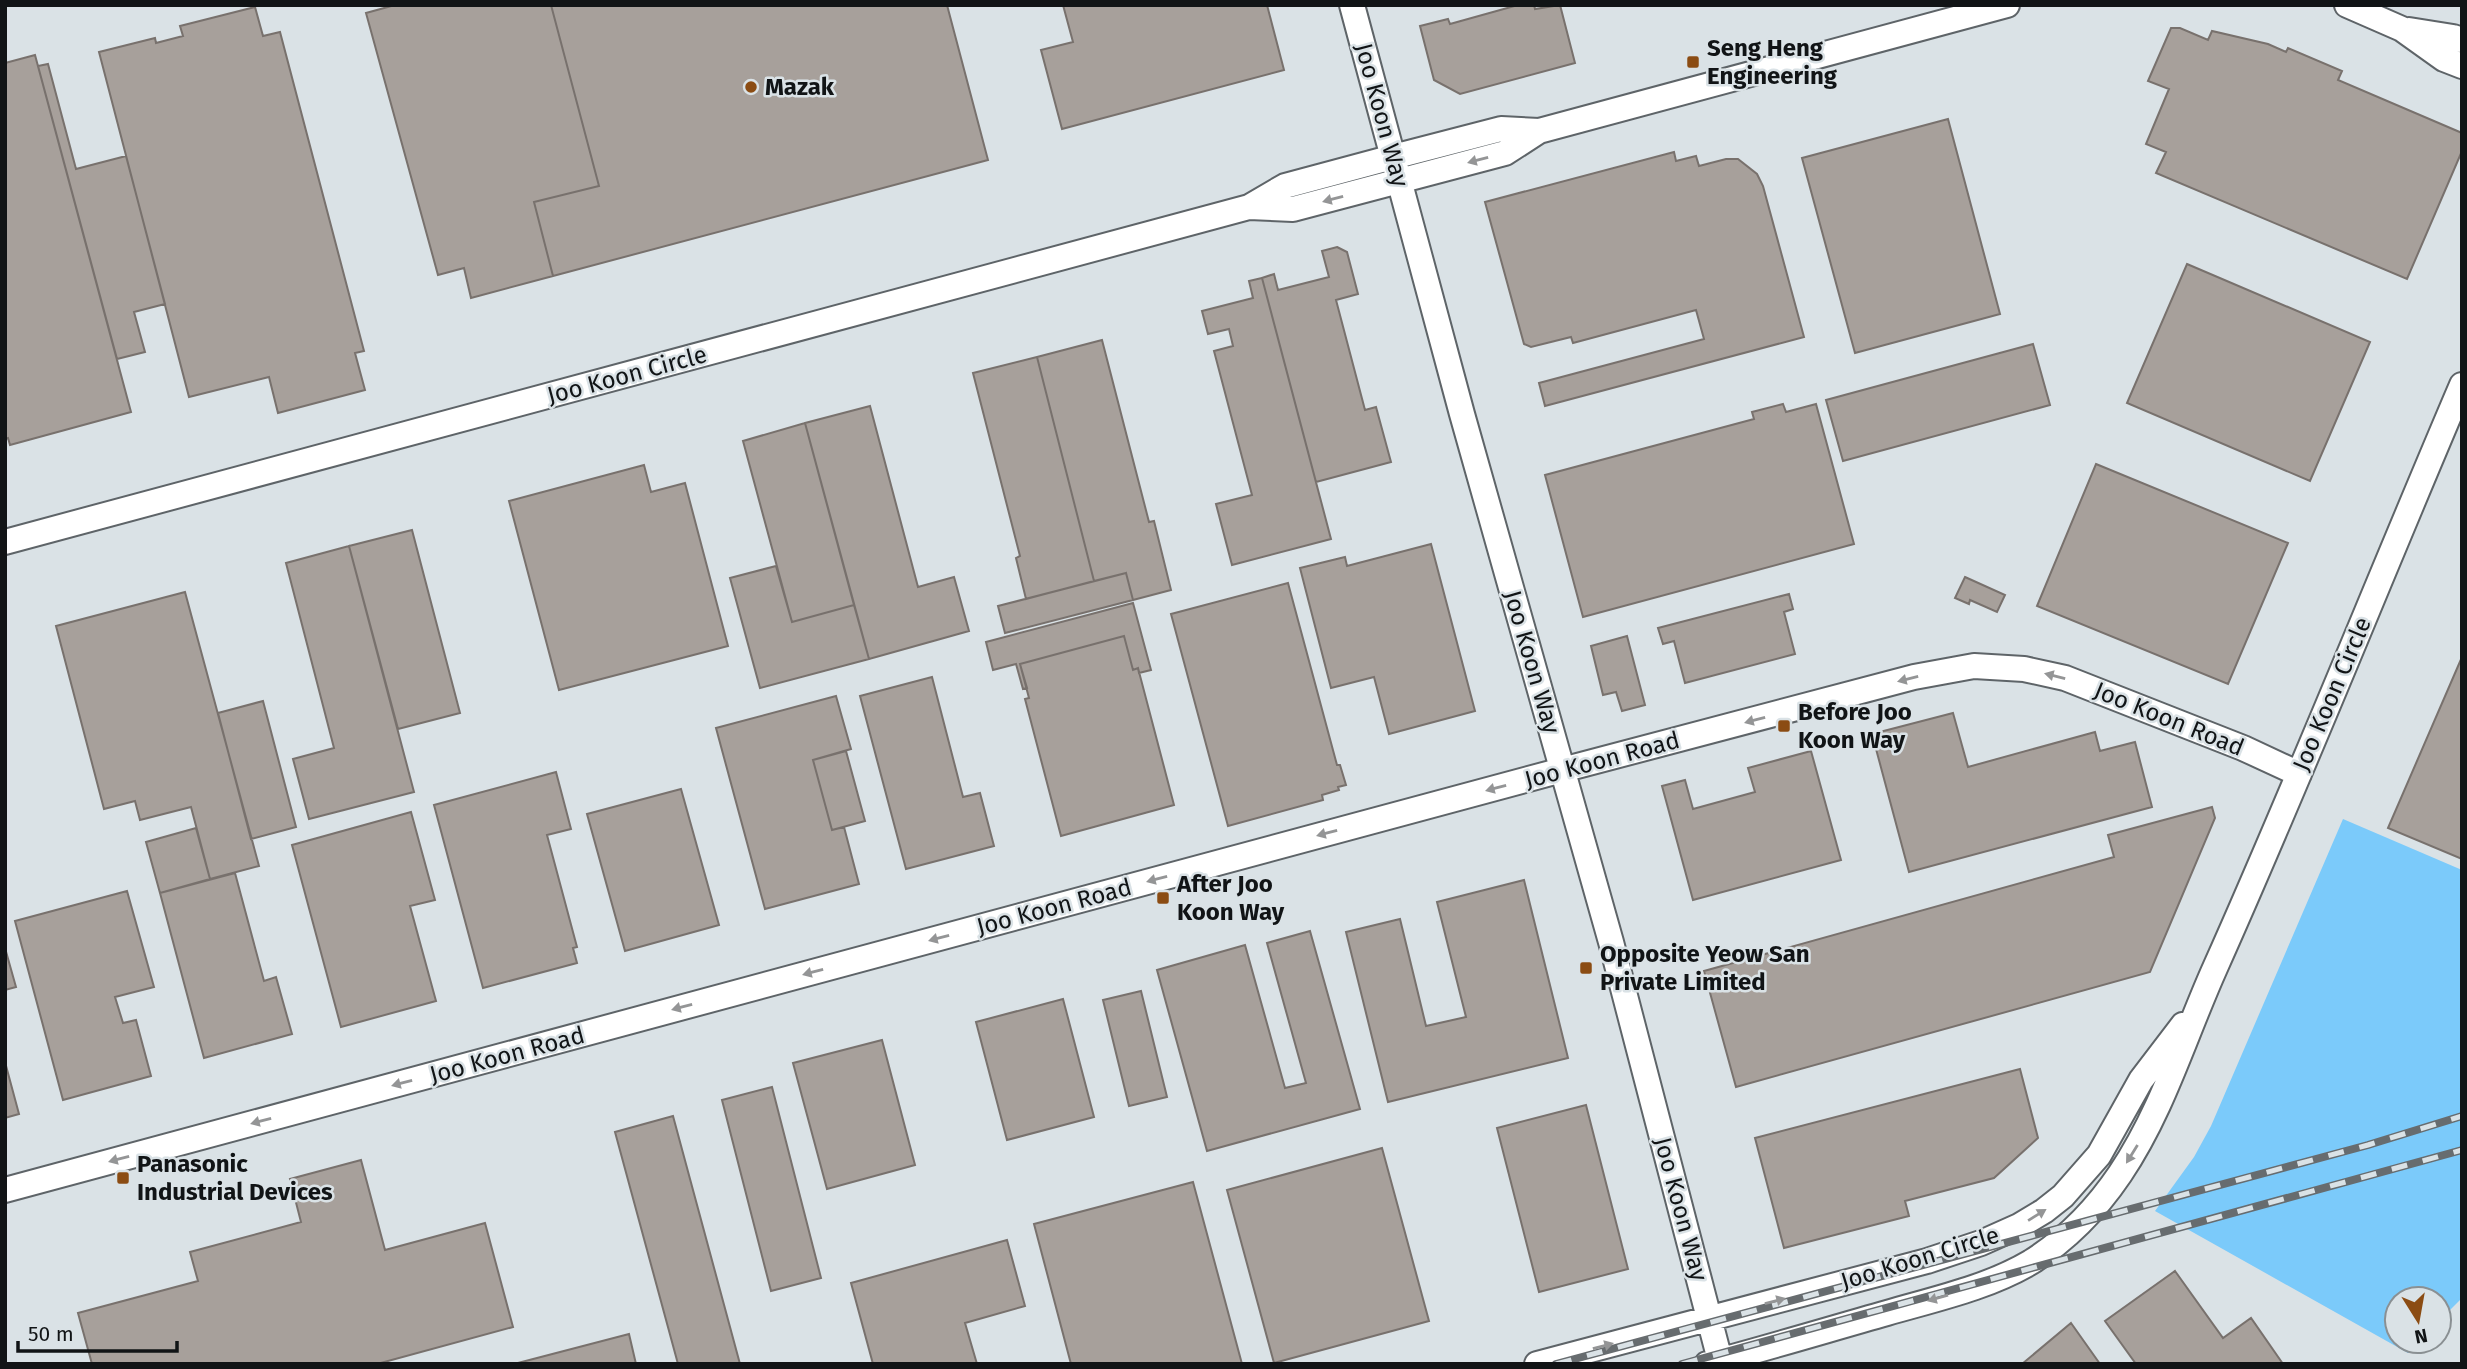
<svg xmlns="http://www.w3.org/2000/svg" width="2467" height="1369" font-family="'Fira Sans',sans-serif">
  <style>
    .green { fill: #7bcafa }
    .building { fill: #a7a09b; stroke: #78716d; stroke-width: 2 }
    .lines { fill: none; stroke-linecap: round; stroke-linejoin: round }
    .minor-casing { stroke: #5e6468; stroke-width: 28 }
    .minor { stroke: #fff; stroke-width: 24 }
    .rail-casing { stroke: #676c6f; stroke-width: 8 }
    .rail { stroke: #dae2e6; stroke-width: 5; stroke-dasharray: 16; stroke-linecap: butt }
    .oneway { fill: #949596 }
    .poi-dot { fill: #8b4c13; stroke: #dae2e6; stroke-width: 2.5 }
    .labels { text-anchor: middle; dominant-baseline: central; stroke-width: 5; stroke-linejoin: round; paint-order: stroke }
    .poi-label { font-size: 24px; font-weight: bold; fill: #111416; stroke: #dae2e6; text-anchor: start }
    .street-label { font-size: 24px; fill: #111416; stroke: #dae2e6 }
  </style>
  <rect width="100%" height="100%" fill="#dae2e6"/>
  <path class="green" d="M2343 819 2462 870V1298L2439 1321V1299H2397V1341H2419L2408 1353 2155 1211 2194 1157 2211 1126Z"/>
  <path class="building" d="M395 5H551L599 186 534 202 553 276 471 298 464 268 438 275 366 13Z
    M551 5H947L988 160 553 276 534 202 599 186Z
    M1063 5H1267L1284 70 1062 129 1041 50 1073 42Z
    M1518 5H1534L1535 9 1560 5 1575 63 1460 94 1434 80 1420 26 1448 19 1450 24Z
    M255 7 263 36 280 32 364 351 355 353 365 390 278 413 269 377 189 397 99 52 155 38 156 43 183 36 180 26Z
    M2171 28H2180L2208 40 2212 31 2268 44 2286 52 2288 48 2342 71 2338 80 2462 133V151L2407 279 2156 173 2166 152 2146 144 2169 89 2148 81Z
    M35 55 131 412 10 445 8 438 5 439V63Z
    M48 64 76 169 126 156 165 304 134 312 145 352 117 359 38 66Z
    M1948 119 2000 314 1855 353 1802 158Z
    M1674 152 1676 161 1696 156 1699 166 1726 159H1738L1757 174 1763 186 1804 337 1545 406 1539 383 1704 339 1696 310 1573 343 1571 337 1531 347 1524 344 1485 202Z
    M1337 247 1347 252 1358 294 1336 300 1365 410 1376 407 1391 462 1316 482 1262 278 1274 274 1278 290 1329 277 1322 251Z
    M2187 264 2370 342 2310 481 2127 403Z
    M1262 278 1331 539 1232 565 1216 504 1252 495 1214 351 1233 346 1229 329 1208 334 1202 311 1253 298 1249 281Z
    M1102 340 1149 522 1154 521 1171 590 1133 600 1126 573 1094 581 1037 357Z
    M2033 344 2050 405 1843 461 1826 400Z
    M1037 357 1094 581 1026 599 1016 558 1020 556 973 373Z
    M1783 404 1786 412 1816 404 1854 544 1583 617 1545 475 1754 419 1752 412Z
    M870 406 918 587 954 577 969 631 869 659 805 423Z
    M805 423 854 605 792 622 743 441Z
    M2096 464 2288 543 2228 684 2037 606Z
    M644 465 651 492 685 483 728 646 559 690 509 501Z
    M412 530 460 713 398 729 349 546Z
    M1431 544 1475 711 1389 734 1374 677 1331 688 1300 568 1345 557 1347 566Z
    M349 546 414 792 309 819 293 759 334 748 286 563Z
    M776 566 792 622 854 605 869 659 760 688 730 578Z
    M1126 573 1133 600 1005 633 998 606Z
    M1965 577 2005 595 1997 612 1970 600 1969 604 1955 598Z
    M1288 583 1337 765H1340L1346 785 1338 787 1339 790 1322 795 1323 800 1228 826 1171 614Z
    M185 592 259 866 210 879 191 807 140 820 135 801 104 809 56 626Z
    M1789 594 1793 609 1784 612 1795 654 1685 683 1674 641 1663 644 1658 628Z
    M1133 603 1151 670 1139 673 1138 668 1133 670 1124 636 1020 664 1027 688 1023 689 1016 664 993 670 986 642Z
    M1124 636 1133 670 1138 668 1174 805 1061 836 1025 699 1029 698 1020 664Z
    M1627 636 1645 705 1622 711 1616 692 1603 695 1591 646Z
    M2462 657V859L2388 828Z
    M932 677 963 797 980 793 994 846 906 869 860 696Z
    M836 696 851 749 813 760 832 830 844 827 859 884 765 909 716 728Z
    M263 701 296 827 251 839 218 713Z
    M1953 713 1968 767 2095 732 2100 751 2135 742 2152 807 1909 872 1872 734Z
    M846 751 865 821 832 830 813 760Z
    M1811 751 1841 860 1693 900 1662 786 1685 780 1693 809 1755 792 1748 768Z
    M556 772 571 829 547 835 577 947 573 948 577 963 483 988 434 805Z
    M681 789 719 925 625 951 587 814Z
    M2212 807 2215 818 2150 972 1736 1087 1704 971 2114 857 2108 835Z
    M411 812 435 900 410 906 436 1001 341 1027 292 845Z
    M196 828 210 879 160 893 146 842Z
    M235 873 264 981 276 977 292 1034 204 1058 160 893Z
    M1524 880 1568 1058 1388 1102 1346 932 1400 919 1426 1026 1466 1017 1437 902Z
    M127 891 154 987 115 997 123 1023 136 1020 151 1076 63 1100 15 921Z
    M1310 931 1360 1109 1207 1151 1157 970 1245 945 1285 1088 1306 1083 1267 943Z
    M5 948 16 987 5 990Z
    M1141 991 1167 1097 1129 1106 1103 1000Z
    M1063 999 1094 1117 1007 1140 976 1022Z
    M882 1040 915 1165 827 1189 793 1063Z
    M5 1062 19 1114 5 1118Z
    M2020 1069 2038 1138 1994 1178 1905 1201 1909 1216 1784 1248 1755 1138Z
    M772 1087 821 1278 771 1291 722 1100Z
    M1586 1105 1628 1269 1539 1292 1497 1128Z
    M673 1116 740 1364H678L615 1132Z
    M1382 1148 1429 1321 1274 1363 1227 1190Z
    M361 1160 385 1250 485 1223 513 1327 377 1364H92L78 1313 198 1281 190 1252 301 1222 290 1179Z
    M1193 1182 1242 1364H1071L1034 1224Z
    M1007 1240 1025 1306 965 1323 977 1364H873L851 1283Z
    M2175 1271 2223 1338 2251 1318 2283 1364H2136L2105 1321Z
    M2071 1323 2100 1364H2022Z
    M629 1334 636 1364H514Z"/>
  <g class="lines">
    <defs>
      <path id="minor" d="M1352 5 1462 414 1611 942 1721 1364
        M2347 5 2402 29 2444 59 2462 66
        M2409 30 2453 37 2462 40
        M1249 207 1293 209 1505 153 1539 131 2007 5
        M5 542 1249 207 1285 186 1393 157 1501 129 1539 131
        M5 1190 1562 770 1914 677 1974 666 2024 669 2065 678 2243 748 2299 774
        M1537 1364 1927 1261 1981 1243 2019 1226 2044 1211 2063 1196 2099 1155 2141 1080 2183 1025
        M1707 1364C1767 1348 1827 1330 1887 1313 1935 1299 1987 1288 2031 1262 2066 1240 2097 1208 2120 1174 2163 1110 2184 1037 2215 968 2301 776 2379 579 2462 385"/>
    </defs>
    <use href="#minor" class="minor-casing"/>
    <use href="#minor" class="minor"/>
    <defs>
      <path id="rail" d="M1556 1364 2368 1145 2462 1116
        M1682 1364 2462 1150"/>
    </defs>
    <use href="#rail" class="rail-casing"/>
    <use href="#rail" class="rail"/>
  </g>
  <defs><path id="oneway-solid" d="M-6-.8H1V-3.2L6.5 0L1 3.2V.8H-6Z" transform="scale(1.75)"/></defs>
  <g class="oneway">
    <use href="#oneway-solid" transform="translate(1478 160) rotate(165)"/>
    <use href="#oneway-solid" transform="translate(1333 199) rotate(165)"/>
    <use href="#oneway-solid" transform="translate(2055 676) rotate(-166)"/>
    <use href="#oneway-solid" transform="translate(1908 679) rotate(166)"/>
    <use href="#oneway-solid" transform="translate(1755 720) rotate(165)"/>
    <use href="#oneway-solid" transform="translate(1496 788) rotate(165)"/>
    <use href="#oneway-solid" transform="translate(1327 833) rotate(165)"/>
    <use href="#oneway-solid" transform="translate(1157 879) rotate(165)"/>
    <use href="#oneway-solid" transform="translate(939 938) rotate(165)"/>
    <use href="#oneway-solid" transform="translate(813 972) rotate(165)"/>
    <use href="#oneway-solid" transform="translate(682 1007) rotate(165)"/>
    <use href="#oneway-solid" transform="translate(402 1083) rotate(165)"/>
    <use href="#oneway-solid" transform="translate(261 1121) rotate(165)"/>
    <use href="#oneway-solid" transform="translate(2132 1154) rotate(122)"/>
    <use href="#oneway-solid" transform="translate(119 1159) rotate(165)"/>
    <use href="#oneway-solid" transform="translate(2037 1215) rotate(-32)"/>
    <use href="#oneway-solid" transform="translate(1938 1298) rotate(164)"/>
    <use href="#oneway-solid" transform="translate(1775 1301) rotate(-15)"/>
    <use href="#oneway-solid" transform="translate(1603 1346) rotate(-15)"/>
  </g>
  <g class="poi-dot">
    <rect x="1686" y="55" width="14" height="14" rx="3.5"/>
    <circle cx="751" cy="87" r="7"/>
    <rect x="1777" y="719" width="14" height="14" rx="3.5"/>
    <rect x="1156" y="891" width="14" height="14" rx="3.5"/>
    <rect x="1579" y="961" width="14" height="14" rx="3.5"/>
    <rect x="116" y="1171" width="14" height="14" rx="3.5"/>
  </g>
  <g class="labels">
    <g class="poi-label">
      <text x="1707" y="48">Seng Heng<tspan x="1707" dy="28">Engineering</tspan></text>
      <text x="765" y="87">Mazak</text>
      <text x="1798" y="712">Before Joo<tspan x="1798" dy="28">Koon Way</tspan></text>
      <text x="1177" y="884">After Joo<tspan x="1177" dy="28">Koon Way</tspan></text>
      <text x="1600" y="954">Opposite Yeow San<tspan x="1600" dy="28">Private Limited</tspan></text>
      <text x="137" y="1164">Panasonic<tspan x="137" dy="28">Industrial Devices</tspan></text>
    </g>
    <g class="street-label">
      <text transform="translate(1382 115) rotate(75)">Joo Koon Way</text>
      <text transform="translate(627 375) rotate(-15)">Joo Koon Circle</text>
      <text transform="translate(1532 662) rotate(74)">Joo Koon Way</text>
      <text transform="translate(2332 694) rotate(-67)">Joo Koon Circle</text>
      <text transform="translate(2169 719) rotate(22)">Joo Koon Road</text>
      <text transform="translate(1602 760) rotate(-15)">Joo Koon Road</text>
      <text transform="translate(1054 907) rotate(-15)">Joo Koon Road</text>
      <text transform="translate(507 1055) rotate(-15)">Joo Koon Road</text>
      <text transform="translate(1681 1209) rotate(75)">Joo Koon Way</text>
      <text transform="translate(1920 1258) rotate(-17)">Joo Koon Circle</text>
    </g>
  </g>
  <rect width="2467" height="1369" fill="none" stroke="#111416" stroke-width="14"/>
  <g transform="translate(2418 1320) rotate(169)"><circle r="33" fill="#dae2e6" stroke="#8a9093" stroke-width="2"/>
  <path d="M0-5L12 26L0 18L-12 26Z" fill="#8b4c13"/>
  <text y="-10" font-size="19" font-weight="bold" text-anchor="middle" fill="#111416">N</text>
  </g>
  <path d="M18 1341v10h159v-10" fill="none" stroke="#111416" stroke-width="3.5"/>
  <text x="28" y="1341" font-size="21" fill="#111416" stroke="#dae2e6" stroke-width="5" paint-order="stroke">50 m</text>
</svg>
